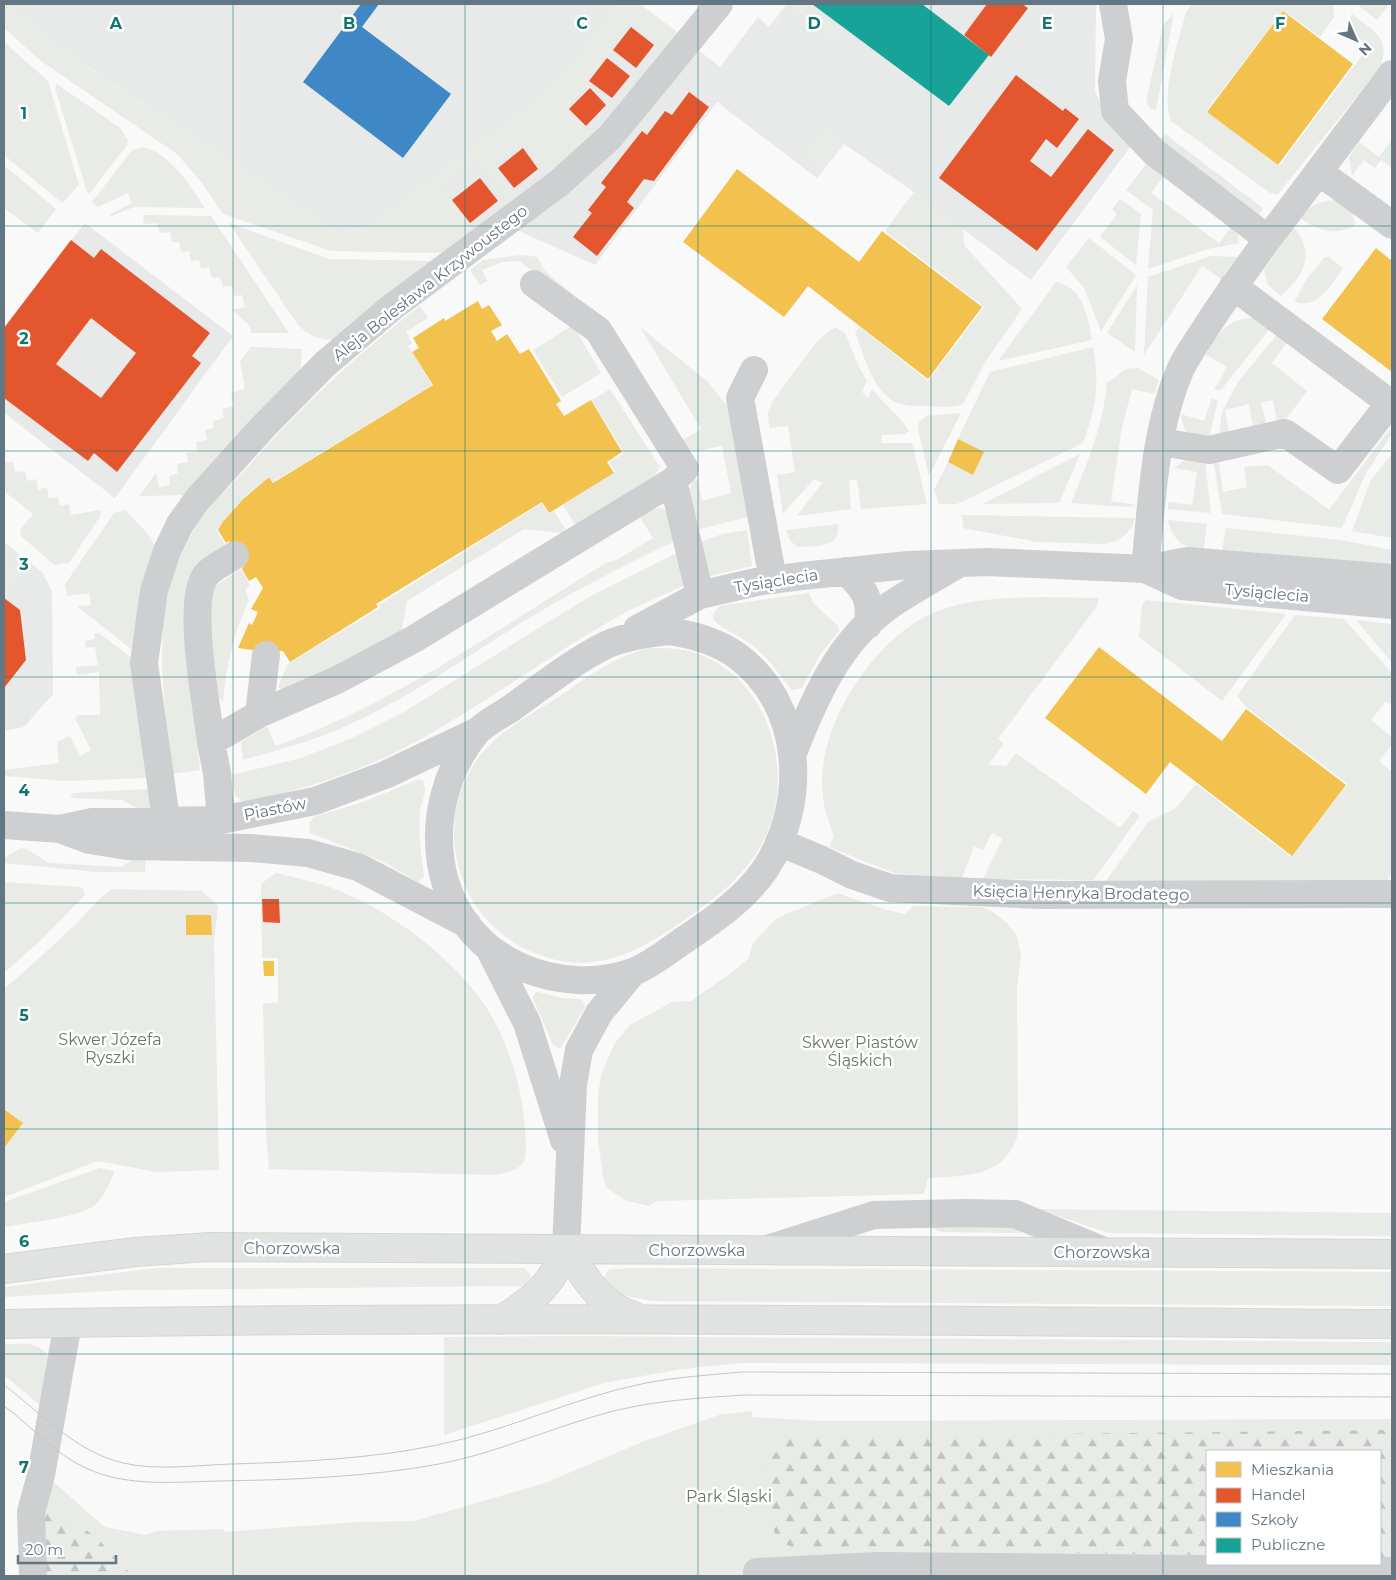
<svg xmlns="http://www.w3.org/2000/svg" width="1396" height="1580" font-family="Montserrat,sans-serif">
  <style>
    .built { fill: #e8e9e9 }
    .green { fill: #e8ebe6; fill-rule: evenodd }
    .forest { fill: url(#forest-firs) }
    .homes { fill: #f2c14e }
    .shops { fill: #e4572e; fill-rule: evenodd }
    .schools { fill: #3f88c5 }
    .public { fill: #17a398 }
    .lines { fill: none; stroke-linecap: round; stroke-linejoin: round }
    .major-casing { stroke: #d5d6d7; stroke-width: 30 }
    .minor { stroke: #cecfd0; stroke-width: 28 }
    .major { stroke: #e1e2e2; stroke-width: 28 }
    .tram { stroke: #c3c5c6; stroke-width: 1 }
    .grid { fill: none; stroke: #0f766e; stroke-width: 1; stroke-opacity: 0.55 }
    .labels { text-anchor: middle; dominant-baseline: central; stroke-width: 5; stroke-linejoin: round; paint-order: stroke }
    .street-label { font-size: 16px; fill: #657683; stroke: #fff }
    .park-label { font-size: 16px; fill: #687a64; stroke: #fff }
    .grid-label { font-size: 16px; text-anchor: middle; font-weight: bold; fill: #0f766e; stroke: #fff; stroke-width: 5; stroke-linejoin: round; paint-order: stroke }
  </style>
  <defs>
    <pattern id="forest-firs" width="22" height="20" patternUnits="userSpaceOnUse" patternTransform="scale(1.25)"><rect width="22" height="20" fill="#e8ebe6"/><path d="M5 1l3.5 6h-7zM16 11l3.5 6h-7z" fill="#c0c3c0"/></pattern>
  </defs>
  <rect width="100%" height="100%" fill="#f9f9f9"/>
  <path class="built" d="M10 4H640L720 67 758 17 769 27 787 4H1096L1095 91 1107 119 1131 146 1031 280 914 192 844 144 817 178 717 102 595 265 494 220 474 234 439 188 361 228 341 232 331 228 54 44Z
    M85 223 233 336 115 498 4 413V327Z
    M4 542 43 573 52 592 53 694 24 727 4 731Z"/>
  <path class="green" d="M4 4H10L54 44 82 63 331 228C348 234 358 230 373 221L538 97 564 71 615 4H640L677 32V38L670 47 656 42 633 25 588 81 592 85 567 110 595 137 550 178 524 142 494 165 518 197 509 201 476 161 439 188 474 234 450 252 428 253 331 251 223 214 202 183 177 154 41 61 4 28Z
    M787 4H809L841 28 836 44 789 10 774 30 769 27Z
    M1192 4H1333L1334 17 1320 37 1283 10 1206 111 1279 166 1369 46 1351 32 1347 25 1352 14C1373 31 1390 36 1381 66L1278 194 1270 193 1171 121C1160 93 1179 41 1186 12Z
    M1360 4H1389L1377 20 1359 6Z
    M1174 13 1156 110 1150 108 1146 102 1163 25Z
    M4 42 48 81 79 185 62 203 4 155Z
    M57 84 120 128 128 140 127 145 90 193 87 192 55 88Z
    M826 125 846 141 822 172 802 156Z
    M1165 134 1263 208 1259 214 1160 141Z
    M1392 139V168L1381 160 1375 168 1364 160 1352 176 1349 157 1359 142 1379 157Z
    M142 147C170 152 190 186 205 208L134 207 112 216 109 215 132 203 128 193 98 207 92 202 132 150Z
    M1147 163 1164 176 1151 193 1219 243 1232 226 1238 235 1239 243 1208 249 1148 269 1153 210 1126 190Z
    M4 165 56 209 38 233 4 208Z
    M914 192 963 228 964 245 1022 309 986 361 963 404C952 408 940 407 929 406 918 406 908 407 898 403 873 394 864 355 855 332L860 327 928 381 984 307 885 231Z
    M1120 199 1141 214 1136 265 1100 237 1117 214 1112 209Z
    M1335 200 1351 210 1355 222 1354 226C1334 236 1319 231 1301 219 1309 205 1319 201 1335 200Z
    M143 215 211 216 289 333H251L250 326 232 310 245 307 242 295 234 296 232 286 223 287 220 277 212 278 209 267 201 269 199 260 191 261 189 251 181 252 179 242H172L170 232 160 233 157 223 144 224Z
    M229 223 329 259 438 261 339 338C322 343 311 336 298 325Z
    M1294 228C1316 254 1304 275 1281 296L1268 285 1264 270Z
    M1089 238 1136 275 1101 331 1084 288 1066 267Z
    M520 255 538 257 544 270 574 296 558 290 519 261 502 262 482 270 487 281 480 285 470 270 483 260Z
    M1211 256 1237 257 1221 279 1202 266 1144 355 1148 277Z
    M1325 257H1329L1343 268C1330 286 1319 309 1294 302L1308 277Z
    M1056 282C1083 287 1088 316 1092 340L998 361Z
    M1137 285 1135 352 1107 333Z
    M420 306 428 318 406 332 412 343 408 346 432 385 273 482 269 476 243 498 216 530 225 545 197 564 192 572 188 586V657L200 770 173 774C168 726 159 678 163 630 165 596 178 555 196 526 209 505 229 487 246 469 299 409 356 355 420 306Z
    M1253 318 1263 321 1271 327 1221 390H1214L1227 367 1206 355C1217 334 1227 319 1253 318Z
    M573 325 601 373 562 397 533 350Z
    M640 327 708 382 728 407 748 517 696 530 689 490 693 480 698 479 702 501 731 493 722 446C703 448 695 458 680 442L701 429Z
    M835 327 845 333 858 365 867 381 862 392 868 398 872 389C884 404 899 415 909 431L905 434 882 435 881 443H912L927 504 861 509 857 479 849 481 851 509 797 516 822 483 814 479 783 514 777 475 795 472 788 426 769 428 768 412 773 401 817 341Z
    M1279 332 1289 340 1272 363 1307 391 1287 418 1277 421 1273 400 1261 402 1266 424 1253 427 1249 404 1225 410 1229 432 1219 435 1222 412 1238 382Z
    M251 347 302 349 300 373 188 495 139 496 156 473 159 487 170 485 169 476 178 473 177 464 188 462 186 453 197 452 196 442 207 440 205 430 214 428 213 421 224 418 222 409 234 406 231 393 245 389 240 361Z
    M1093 347C1100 385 1096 407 1083 443L957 504H939L934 490 948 462 972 474 983 452 958 439 990 372Z
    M1138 368 1159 380 1154 394 1132 389 1122 427 1111 501 1136 505 1128 507 1071 503C1087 464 1103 426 1107 383L1126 369Z
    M610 389 660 467 654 476 575 525 563 505 616 472 609 462 624 453 592 400Z
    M1212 398 1218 401 1209 437C1189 436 1184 436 1181 414L1204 421Z
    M961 413 929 476 918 430 919 422 926 416Z
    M1389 430 1392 434 1366 473 1342 528 1222 514 1213 458 1218 457 1223 492 1247 487 1244 467 1268 465 1329 510Z
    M1392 453V538L1352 531 1370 482Z
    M1080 454 1059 503 982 504Z
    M4 460 5 463 13 462 15 472 25 471 27 481 36 479 38 490 47 487 49 498 58 497 60 506 69 504 71 515 100 510 101 515 69 563 54 565 21 536 20 530 33 514 4 491Z
    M1185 460 1205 461 1211 513 1168 509V502L1192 505 1197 472 1174 468Z
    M542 503 548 514 554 511 566 530 562 533 524 529 407 601 402 630 352 659 283 691 278 686 288 664 380 608 379 605Z
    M661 508 669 513 677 540C625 565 575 590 526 620 464 658 404 702 337 730 306 743 274 751 243 760L241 742 267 726 276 746C395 704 499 628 606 563L617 560 653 538 640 517 654 509Z
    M125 510 148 534 156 548 136 653 77 606 91 605 89 593 67 596 65 584 114 513Z
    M962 515 1135 518 1132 527 1125 535 1116 541 1104 544 1037 542 963 528Z
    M1168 520 1207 524 1203 554C1184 547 1172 540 1168 520Z
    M838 524C841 549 815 546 797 547L790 540 786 530Z
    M1226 528 1341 540 1392 550V569L1221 555Z
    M747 530 752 566 706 577 698 543 722 534Z
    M679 552 687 584C664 595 641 604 619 616 546 657 480 708 406 747 355 774 300 789 245 804L235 795 231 775 301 758 352 738 404 712 589 597Z
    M4 560 21 573 6 590 4 588Z
    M241 569 250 585 245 589 249 600C234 632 226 666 223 702L218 697C214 660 206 623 215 586Z
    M809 593 814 604 838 626 839 631 821 653 802 688 792 690C780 676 770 660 756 648 744 637 721 629 713 619L714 613 720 606Z
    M1042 597 1099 598 1097 606 998 739 1004 744 988 765 1006 766 1016 753 1120 828 1133 811 1140 816 1093 880 983 879 1002 839 992 833 983 850 974 846 962 878 894 873 829 847 834 837C830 824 824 810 823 797 814 731 871 642 929 615 964 598 1004 598 1042 597Z
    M1146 600 1286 614 1222 701 1139 637 1142 605Z
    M1295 615 1344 619 1392 673V701L1390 704 1386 701 1371 720 1392 737V744L1379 761 1392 772V874L1387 881H1106L1149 821 1175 809 1196 784 1291 857 1348 784 1247 708 1237 696Z
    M1356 620 1392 624V662L1388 658Z
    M99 633 136 661 148 778 66 781 4 776V755L5 770 59 763 57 742 70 736 80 756 91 750 75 718 78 715H100L99 672 77 675 76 667 98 665 95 647 86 648 85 641 95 639 94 634Z
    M651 648C666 648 680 648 695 653 769 676 797 774 764 839 748 872 722 893 693 914 642 950 594 980 530 951 500 938 475 912 463 881 444 831 455 773 498 737 516 722 539 709 560 696 589 676 616 655 651 648Z
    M417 780H422C429 790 422 799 420 810 418 832 421 855 424 876L418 882 382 861 310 833 309 823 314 817 363 802Z
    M149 789 152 808 146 813 122 800 70 798 73 793Z
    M21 848 27 849 49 863 122 867 139 855 146 856 145 872H97L4 863V858Z
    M276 873C301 879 326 884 349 895 399 917 459 964 488 1010 510 1046 522 1088 525 1129 527 1162 529 1169 494 1175L269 1169 266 1132 263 1004 278 1002V958H262L261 888 262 883Z
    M4 882 80 887 84 890 85 895 42 939 4 973Z
    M112 889 202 891 218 906 214 941 219 1170 157 1172 98 1161 4 1197V1149L23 1123 4 1108V989C29 968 52 946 76 924 88 912 98 898 112 889Z
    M838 893 883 909 905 914 913 906 980 907 990 910 1006 922 1017 936 1021 956 1017 988 1018 1134C1004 1179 967 1175 928 1178L924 1194 657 1201 649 1206 627 1201 608 1189 604 1182 598 1141V1096L601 1074 615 1043 630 1025 672 1002 691 1001 731 973 748 959 753 943 777 918Z
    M538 992 562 998 582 999 585 1007 560 1049 553 1045 533 998 535 993Z
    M100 1168 115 1171C109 1183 104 1199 92 1207 74 1218 26 1223 4 1227V1202Z
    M1038 1209 1392 1213V1236L1108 1233Z
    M1009 1223 1021 1233 940 1232 929 1226Z
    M157 1268H525L531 1276 528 1282 522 1286 125 1290 4 1297V1287Z
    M640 1268 1392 1272V1306L652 1301 615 1294 604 1280 607 1271 611 1269Z
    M572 1336 1392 1342V1365L740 1363 682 1369 604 1383 444 1435V1337Z
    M4 1344C21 1344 41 1340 49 1359L42 1407 4 1375Z
    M752 1411V1417L820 1421 1392 1419V1576H29L34 1465 105 1527 146 1535 157 1531 224 1529 225 1532 357 1522 414 1521 545 1483 642 1442 719 1415ZM1207 1451H1380V1564H1207Z"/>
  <path class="forest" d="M1392 1430V1558H1380V1451H1207V1555L793 1548 777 1539 770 1520 765 1456C770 1442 779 1438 793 1434L959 1435Z
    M46 1514C84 1516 108 1551 133 1576H29L27 1517Z"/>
  <path class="homes" d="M1283 11 1353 64 1278 165 1207 112Z
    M737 169 859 262 882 231 982 307 928 379 808 286 784 317 683 242Z
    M1376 248 1392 261V372L1322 319Z
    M478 301 482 309 489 305 502 325 491 331 497 341 507 334 520 354 529 349 561 401 556 404 564 416 591 400 622 452 607 462 614 473 549 513 542 502 376 604 378 607 290 662 283 651 267 652 238 648 249 623 252 625 258 612 251 609 263 588 256 577 249 581 242 569 244 565 229 541 226 543 218 530 222 523 243 499 269 477 273 483 433 385 412 352 419 348 413 338 444 318 445 321Z
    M958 439 984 452 973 475 948 462Z
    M1099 647 1222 741 1246 709 1346 785 1292 856 1170 762 1146 794 1045 718Z
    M186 915H211L212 935H186Z
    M263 961H274V976H264Z
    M4 1109 23 1123 4 1148Z"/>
  <path class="shops" d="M987 4H1022L1028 8 991 57 964 35Z
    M631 27 654 45 636 68 613 50Z
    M607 58 630 76 612 98 589 81Z
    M1016 75 1063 111 1065 108 1079 119 1057 148 1046 139 1030 161 1051 177 1088 129 1114 150 1037 251 939 178Z
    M590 88 606 105 586 126 569 109Z
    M689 92 709 107 654 181 644 179 627 202 634 208 597 256 573 237 592 213 588 210 606 187 601 183 642 131 647 135 665 111 672 115Z
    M523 148 538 169 514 188 498 168Z
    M480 178 498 201 470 223 452 200Z
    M71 240 94 258 101 249 210 333 192 356 201 363 117 472 94 453 88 461 4 398V328ZM91 318 136 353 101 398 56 364Z
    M4 598 20 610 26 660 4 688Z
    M262 899H279L280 923 263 922Z"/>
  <path class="schools" d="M361 4H379L362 27 451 94 403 158 303 82Z"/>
  <path class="public" d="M812 4H922L989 55 949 106Z"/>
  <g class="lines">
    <defs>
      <path id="major" d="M566 1249C586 1279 600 1306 636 1317
        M4 1269 135 1252 210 1247 1392 1254
        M501 1320C534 1299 551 1286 566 1249
        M4 1324C466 1315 929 1321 1392 1324"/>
    </defs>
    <use href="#major" class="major-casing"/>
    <path class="minor" d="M1113 4 1119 39 1112 81 1115 111 1154 152 1268 239C1247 268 1226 296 1207 326 1198 340 1188 354 1181 368 1154 430 1152 502 1145 569
      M1319 172 1392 225
      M1268 239 1392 74
      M754 370 740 398 773 580
      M1161 442 1209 450 1285 433 1338 470 1390 403 1233 286
      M673 481 700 595
      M1145 569 1182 586 1392 605
      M846 571C865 590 871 597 868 625
      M637 629 700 595 756 582 802 576 908 565 987 562 1145 569 1187 561 1392 578
      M670 631C693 635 717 641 736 655 804 704 808 802 766 868 746 898 714 920 684 940 668 951 651 965 633 972 597 985 556 982 521 967 428 927 416 808 475 734 483 724 499 716 510 709 541 687 572 662 606 645 626 636 648 633 670 631Z
      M259 714 266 655
      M211 742C207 707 186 601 206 575 212 567 227 561 235 555
      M793 753C814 699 839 641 889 606 911 591 935 578 958 564
      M165 812 144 663 154 591 167 551 180 524 197 500 262 428 325 364 391 308 559 183 610 137 719 4
      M221 820 217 773 211 742 259 714 337 680 414 639 673 481 685 469 598 330 534 284
      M4 825 60 829 90 840 127 846 251 848 308 853 358 867 467 924
      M60 829 92 822 221 820 315 801 385 775 476 732
      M779 842 822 860 852 875 890 888 1038 895 1392 894
      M489 948 527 1023 564 1140
      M770 1248 874 1215 965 1213 1015 1214 1106 1252
      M566 1249 573 1085 579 1050 599 1013 633 972
      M757 1572 878 1566 1392 1571
      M33 1576 31 1512 41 1475 68 1323"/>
    <use href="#major" class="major"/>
    <path class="tram" d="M4 1385C41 1413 76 1452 123 1463 157 1471 197 1465 232 1464 300 1462 370 1459 437 1445 508 1431 574 1397 646 1383 677 1377 710 1375 742 1372L1392 1374
      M4 1406C32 1426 55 1455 88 1469 128 1487 175 1482 218 1481 288 1480 370 1477 439 1464 493 1454 546 1430 599 1415 646 1401 697 1398 745 1395L1392 1397"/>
  </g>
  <path class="grid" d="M233 4V1576M465 4V1576M698 4V1576M931 4V1576M1163 4V1576M4 226H1392M4 451H1392M4 677H1392M4 903H1392M4 1129H1392M4 1354H1392"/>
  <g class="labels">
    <g class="street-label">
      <text transform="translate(430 283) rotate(-38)">Aleja Bolesława Krzywoustego</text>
      <text transform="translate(776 581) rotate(-9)">Tysiąclecia</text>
      <text transform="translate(1267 593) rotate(5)">Tysiąclecia</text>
      <text transform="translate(275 809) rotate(-11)">Piastów</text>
      <text transform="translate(1081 893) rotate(1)">Księcia Henryka Brodatego</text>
      <text x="292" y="1248">Chorzowska</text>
      <text x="697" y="1250">Chorzowska</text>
      <text x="1102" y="1252">Chorzowska</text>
    </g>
    <g class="park-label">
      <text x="110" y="1039">Skwer Józefa<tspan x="110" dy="18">Ryszki</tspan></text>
      <text x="860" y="1042">Skwer Piastów<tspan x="860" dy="18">Śląskich</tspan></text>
      <text x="729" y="1496">Park Śląski</text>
    </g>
  </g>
  <g class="grid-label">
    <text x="116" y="29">A</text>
    <text x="349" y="29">B</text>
    <text x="582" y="29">C</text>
    <text x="814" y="29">D</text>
    <text x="1047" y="29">E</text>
    <text x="1280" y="29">F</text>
    <text x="24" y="119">1</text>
    <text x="24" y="344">2</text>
    <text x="24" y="570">3</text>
    <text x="24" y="796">4</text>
    <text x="24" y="1021">5</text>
    <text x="24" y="1247">6</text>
    <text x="24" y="1473">7</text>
  </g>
  <rect width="1396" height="1580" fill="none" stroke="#657683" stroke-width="10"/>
  <rect x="1206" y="1450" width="175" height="115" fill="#ffffff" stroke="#c1c8cd"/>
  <rect x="1216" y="1462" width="25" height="15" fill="#f2c14e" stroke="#c1c8cd"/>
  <text x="1251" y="1475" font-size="15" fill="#657683">Mieszkania</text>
  <rect x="1216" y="1488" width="25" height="15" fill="#e4572e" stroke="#c1c8cd"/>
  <text x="1251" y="1500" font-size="15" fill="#657683">Handel</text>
  <rect x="1216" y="1512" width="25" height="15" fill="#3f88c5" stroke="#c1c8cd"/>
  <text x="1251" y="1525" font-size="15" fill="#657683">Szkoły</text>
  <rect x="1216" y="1538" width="25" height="15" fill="#17a398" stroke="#c1c8cd"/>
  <text x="1251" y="1550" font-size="15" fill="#657683">Publiczne</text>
  <g transform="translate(1356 40) rotate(135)" stroke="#ffffff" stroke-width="4" paint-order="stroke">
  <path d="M0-4L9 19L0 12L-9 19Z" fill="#657683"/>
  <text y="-8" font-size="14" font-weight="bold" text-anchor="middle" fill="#657683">N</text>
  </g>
  <path d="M18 1555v8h98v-8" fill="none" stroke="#657683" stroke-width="2.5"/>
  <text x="25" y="1555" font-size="15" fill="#657683" stroke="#ffffff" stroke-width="4" paint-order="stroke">20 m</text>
</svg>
